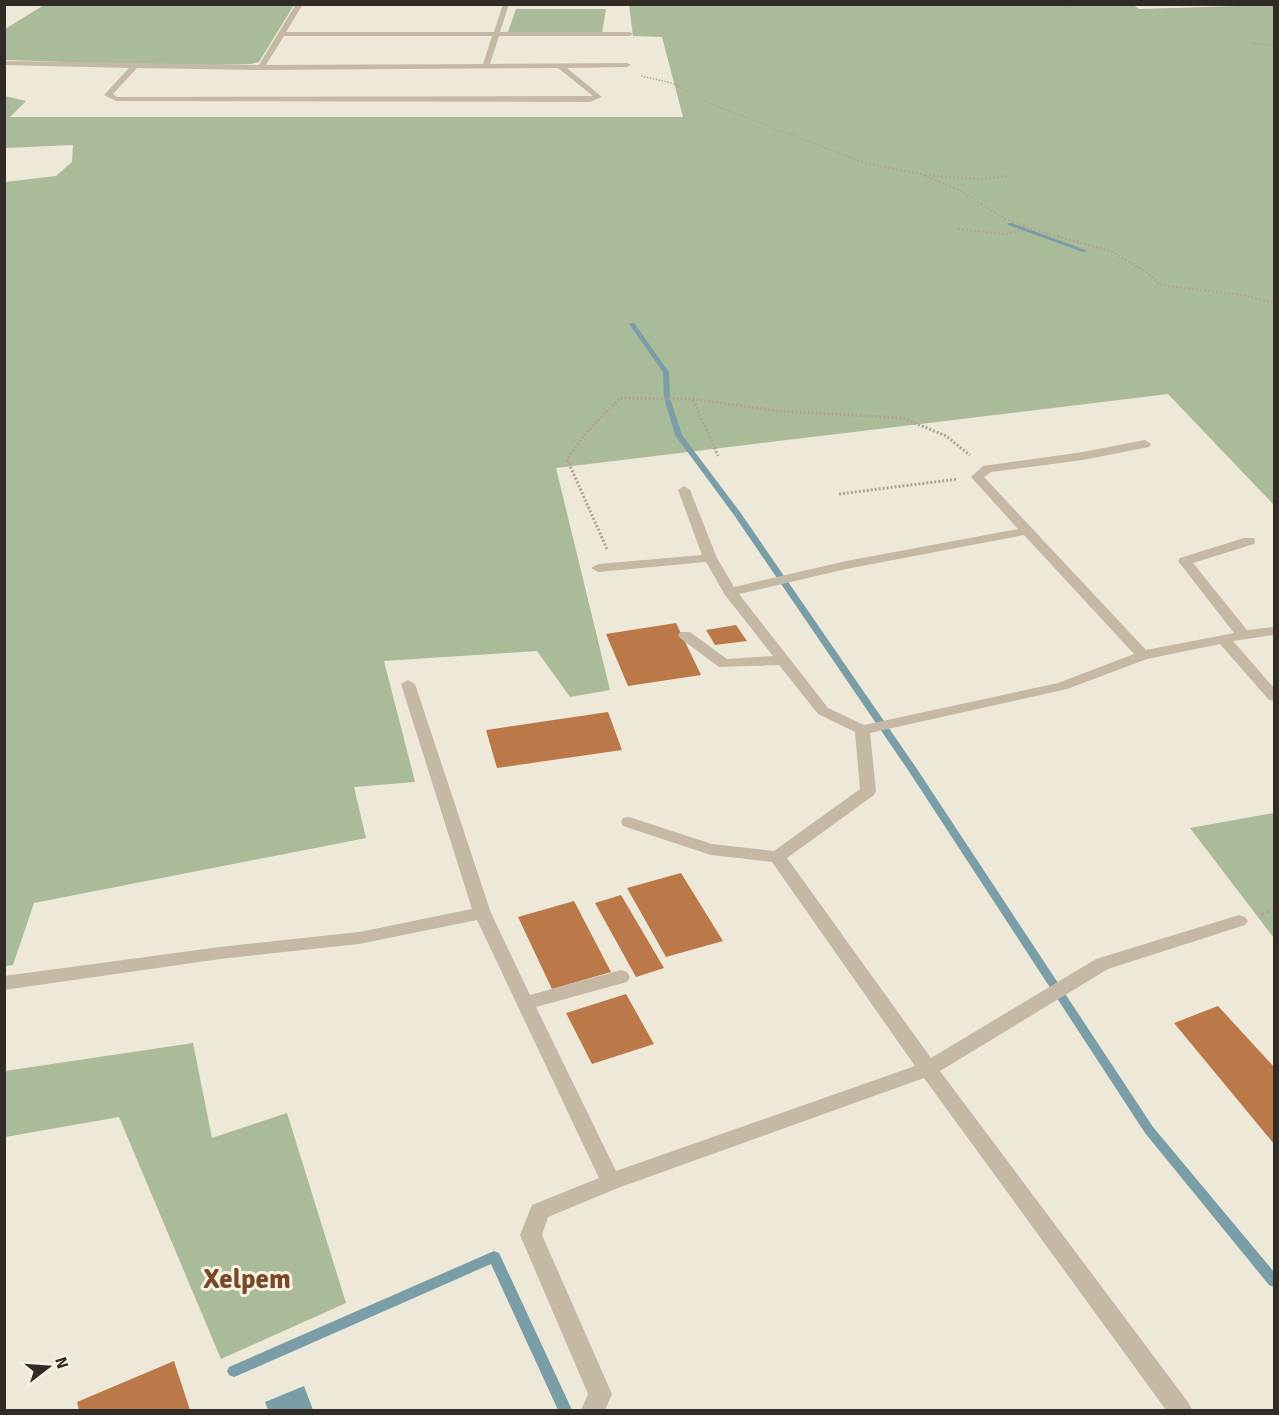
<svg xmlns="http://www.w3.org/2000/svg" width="1279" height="1415" font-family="Signika,sans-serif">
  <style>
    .green { fill: #aabb9a }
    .water { fill: #799ea8 }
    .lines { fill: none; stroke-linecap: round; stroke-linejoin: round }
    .stream { fill: #799ea8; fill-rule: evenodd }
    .building { fill: #bb7949 }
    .path-far3 { stroke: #b0a390; stroke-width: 1.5; stroke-dasharray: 1.5 1.5; stroke-linecap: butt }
    .path-far2 { stroke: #b0a390; stroke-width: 2; stroke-dasharray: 2 2; stroke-linecap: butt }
    .path-far1 { stroke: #b0a390; stroke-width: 3; stroke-dasharray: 2 2; stroke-linecap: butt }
    .path { stroke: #b0a390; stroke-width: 4; stroke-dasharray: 3 3; stroke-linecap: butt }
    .minor { fill: #c5b9a5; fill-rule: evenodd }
    .labels { text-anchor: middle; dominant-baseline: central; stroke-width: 6; stroke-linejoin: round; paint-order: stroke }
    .near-neighbourhood-label { font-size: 27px; font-weight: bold; fill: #794826; stroke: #f7f1e3 }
  </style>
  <rect width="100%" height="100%" fill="#eee8d8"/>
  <path class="green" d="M1132 4 1139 9 1274 5V505L1168 394 556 468 610 690 570 697 537 651 384 661 415 782 354 787 366 838 34 903 13 965 5 966V182L56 176 72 162 73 145 5 148V96L26 101 10 117H683L662 37 633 36 629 5Z
    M44 5H294L259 62 251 64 180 66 5 60V29Z
    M516 9H606L602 33 508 32Z
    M1274 813V938L1190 828Z
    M193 1043 212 1138 287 1113 346 1303 221 1359 119 1117 5 1137V1071Z"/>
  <path class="water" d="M304 1386 313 1410H268L265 1402Z"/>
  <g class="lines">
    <path class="stream" d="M1008 223H1012L1088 251 1083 252 1008 225Z
      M630 323H634L669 372 670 398 682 435 740 512 917 769 1153 1127 1274 1272V1287L1269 1285 1145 1133 910 773 734 515 675 435 664 398 663 372 629 324Z
      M494 1251 499 1253 572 1410H558L491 1264 239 1375 234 1377 229 1375 227 1371 229 1367Z"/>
  </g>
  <path class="building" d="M676 623 701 675 628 686 606 634Z
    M736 625 747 641 715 645 706 630Z
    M608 712 622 750 497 768 486 730Z
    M681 873 723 941 666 957 627 888Z
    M621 895 664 968 636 977 595 903Z
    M574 901 611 972 552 989 518 917Z
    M626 994 654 1044 592 1064 566 1013Z
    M1218 1006 1274 1067V1144L1174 1023Z
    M174 1361 190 1410H79L77 1402Z"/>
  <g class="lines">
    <path class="path-far3" d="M1066 4 1070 7
      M1252 43 1274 46
      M641 76 672 83 709 103 854 159"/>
    <path class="path-far2" d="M850 157 864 163 921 174 959 190 1005 219 1048 234 1111 251 1149 274 1160 285 1242 295 1274 303
      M925 175 981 179 1007 176
      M958 229 1004 234 1032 229"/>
    <path class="path-far1" d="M693 400 718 456
      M839 494 958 479
      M607 549 567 459 585 434 620 398 693 399 778 411 903 418 946 436 970 455"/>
    <path class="path" d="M1261 914 1274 909"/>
    <path class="minor" d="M296 4H303L286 32H494L503 4H509L500 32H630L633 34 630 36H499L490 64 627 63 631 65 627 67 567 68 602 97 590 102 116 101 104 95 129 68 4 65V61L259 65ZM284 36H492L483 64 266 65ZM137 68 261 70 558 68 593 96 117 97 113 94Z
      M1145 440 1151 444 1149 447 1083 460 991 472 984 477 1146 650 1234 633 1178 561 1180 558 1244 538H1254L1255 541 1254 544 1193 563 1247 630 1274 627V635L1233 641 1274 688V701L1269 700 1220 644 1147 659 1067 689 870 733 876 791 874 795 787 858 931 1058 1096 959 1239 915 1245 917 1248 921 1245 925 1108 969 940 1071 1188 1402 1192 1410H1166L924 1078 618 1188 548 1217 542 1235 612 1394 605 1410H581L588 1394 520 1235 532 1205 599 1178 477 920 359 944 220 959 4 990V976L220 947 359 932 472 909 401 684 408 680 415 684 491 913 530 995 621 970 627 972 630 977 627 982 536 1007 616 1171 915 1066 772 862 711 855 623 826 621 822 623 818 629 817 712 844 774 851 860 789 855 732 818 714 779 665 719 667 680 638 678 635 680 632H690L727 659 773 656 725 595 706 562 598 572 591 568 598 564 702 555 678 490 684 486 690 490 717 558 734 587 846 561 1018 529 971 477 983 466 1083 452ZM1024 535 1134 654 1058 683 864 725 828 708 739 594 846 569Z"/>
  </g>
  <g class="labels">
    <g class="near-neighbourhood-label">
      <text x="247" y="1279">Xelpem</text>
    </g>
  </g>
  <rect width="1279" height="1415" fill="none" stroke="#312b26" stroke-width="12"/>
  <g transform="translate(48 1367) rotate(73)" stroke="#f7f1e3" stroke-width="4.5" paint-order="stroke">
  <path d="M0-4.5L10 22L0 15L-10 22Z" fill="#312b26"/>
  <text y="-9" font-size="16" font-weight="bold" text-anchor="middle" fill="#312b26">N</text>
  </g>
</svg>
